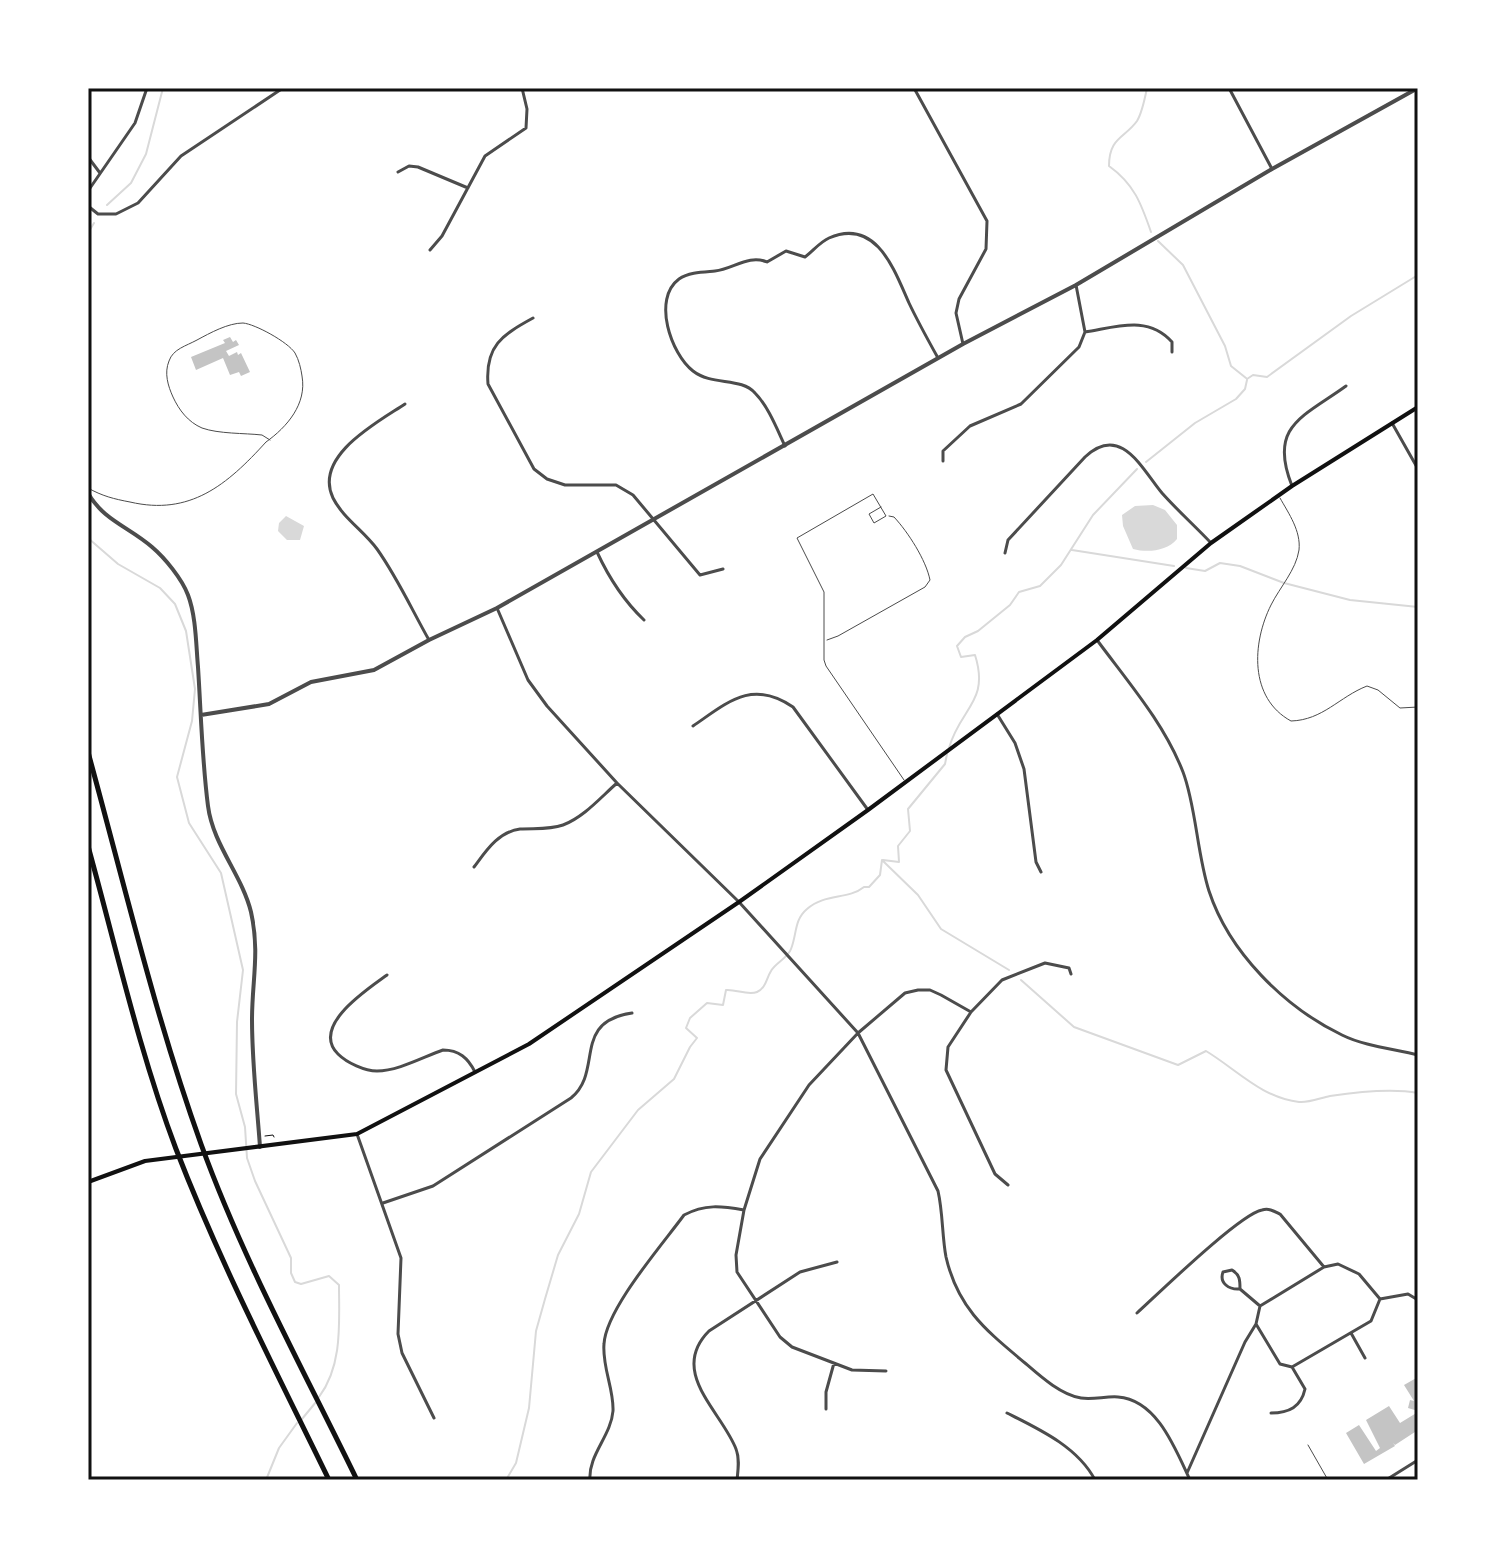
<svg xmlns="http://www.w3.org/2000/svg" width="1506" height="1568" font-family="'Crimson Pro',serif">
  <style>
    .water { fill: #d9d9d9 }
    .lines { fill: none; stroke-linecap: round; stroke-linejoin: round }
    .stream { stroke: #d9d9d9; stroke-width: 2 }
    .building { fill: #c4c4c4 }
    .path { stroke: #111; stroke-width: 1 }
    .service { stroke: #4c4c4c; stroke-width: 1 }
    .minor { stroke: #4c4c4c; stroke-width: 3 }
    .tertiary { stroke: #4c4c4c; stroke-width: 4 }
    .secondary { stroke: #111; stroke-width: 4 }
    .motorway { stroke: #111; stroke-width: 5 }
    .neatline { fill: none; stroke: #111; stroke-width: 3 }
  </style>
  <rect width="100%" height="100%" fill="#fff"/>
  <path class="water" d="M1153 505 1165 510 1177 525V539C1167 551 1148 553 1133 549L1123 526 1122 515 1135 506Z
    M286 516 304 526 300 540H287L278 531 279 523Z"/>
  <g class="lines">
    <path class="stream" d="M1147 88C1145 98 1142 113 1137 121 1125 138 1109 137 1109 166 1134 184 1141 203 1151 232
      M107 205 131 183 146 154 163 88
      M88 233 94 223
      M1158 241 1183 265 1225 346 1231 366 1246 378
      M1247 379 1253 375 1267 377 1351 316 1418 275
      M1146 462 1195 423 1236 399 1245 389 1247 380
      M88 538 118 564 160 588 175 604 186 631 195 689 192 721 177 777 189 823 221 873 243 970 237 1022 236 1094 245 1127 247 1158 255 1181 291 1258V1273L295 1282 301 1284 329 1276 339 1285C339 1322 343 1365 319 1397
      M1072 550 1174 566
      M1186 568 1205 571 1220 563 1240 566 1284 583 1350 600 1418 607
      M949 748C960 708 990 702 975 655L961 657 957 646 965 637 978 631 1010 605 1019 592 1040 586 1061 565 1093 515 1137 469
      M883 860 899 862 898 846 910 831 908 809 945 764 947 754
      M883 861 918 895 941 929 1009 970
      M1021 980 1074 1027 1178 1065 1206 1051C1236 1069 1262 1098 1299 1102 1309 1103 1320 1098 1330 1096 1357 1092 1390 1088 1418 1093
      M302 1419 316 1402
      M266 1480 279 1448 297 1423
      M506 1480 516 1463 529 1408 536 1331 545 1299 558 1255 579 1214 591 1172 638 1110 674 1079 690 1047 697 1038 686 1028 690 1018 707 1003 723 1005 726 990C736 989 748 996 757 992 766 988 766 979 771 971 775 963 788 958 791 949 797 934 794 920 807 909 825 893 848 900 864 887H869L880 875 882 860"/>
  </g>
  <path class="building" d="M230 337 233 342 236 340 239 345 226 351 229 356 237 352 238 355 241 353 250 372 241 376 239 372 230 375 223 358 196 370 191 357 225 343 223 340Z
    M1418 1377V1411L1408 1408 1410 1400 1414 1401 1404 1385Z
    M1389 1406 1400 1423 1418 1412V1430L1395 1445 1393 1443 1395 1446 1364 1464 1346 1433 1359 1425 1376 1451 1380 1448 1366 1420Z"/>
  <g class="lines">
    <path class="path" d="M265 1136 273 1135 274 1137"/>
    <path class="service" d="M88 488C102 496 114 499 130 502 190 516 227 485 266 442 287 427 307 404 302 376 301 369 299 360 295 353 288 342 255 324 243 323 228 323 210 333 197 340 186 346 173 349 169 361 164 373 168 386 173 397 179 410 188 422 202 428 219 434 244 433 262 435L270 440
      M1280 498C1289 514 1301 531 1299 550 1296 570 1280 587 1271 605 1252 643 1249 698 1291 721 1323 720 1339 697 1367 686L1378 690 1400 708 1418 707
      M881 507 869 514 874 523 886 516 873 494 797 538 824 592V660L826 666 904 780
      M827 640 838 636 925 587 930 580C926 560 908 532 894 517L889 516
      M1308 1445 1328 1480"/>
    <path class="minor" d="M914 88 987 221 986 249 959 299 956 313 963 344
      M1229 88 1272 169
      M88 157 100 173
      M398 172 409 166 418 167 468 188
      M88 191 135 123 147 88
      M88 206 98 214H116L138 203 181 156 283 88
      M430 250 442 236 485 156 526 128 527 109 522 88
      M533 318C502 335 485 346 488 384L534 469 547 479 565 485H616L633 495 700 575 723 569
      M1085 332C1117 327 1148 315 1172 342V352
      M405 404C378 422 313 456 333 498 343 518 364 531 377 549 397 577 412 610 429 640
      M1392 423 1418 469
      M785 446C777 429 768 406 755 393 741 377 712 386 693 371 671 354 652 299 679 279 689 272 704 272 715 271 733 269 749 254 767 262L786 251 805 257C813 251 820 242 829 238 877 217 895 272 909 303 918 322 928 340 938 358
      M943 461V451L970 426 1021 404 1079 347 1085 332 1076 285
      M1292 486C1268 426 1303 417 1346 386
      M597 552C609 578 623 600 644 620
      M1005 553 1008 540 1085 457C1121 423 1142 469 1162 493 1177 510 1195 526 1211 543
      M497 608 528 680 547 706 617 783 739 902 858 1033 938 1191C943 1213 942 1236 946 1257 958 1309 987 1331 1025 1363 1040 1376 1061 1395 1081 1398 1093 1400 1106 1396 1118 1397 1157 1400 1175 1448 1190 1480
      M1097 640C1128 682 1164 723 1183 772 1196 806 1197 854 1209 891 1229 952 1284 1007 1342 1035 1364 1046 1394 1049 1418 1055
      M997 714 1015 743 1024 769 1036 862 1041 872
      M693 726C728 702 752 679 793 707L868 810
      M474 867C486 851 498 832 520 829 535 828 549 830 563 825 584 817 601 797 617 783
      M387 975C368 989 310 1026 338 1054 347 1063 365 1071 377 1071 398 1071 423 1057 443 1050 459 1050 468 1058 475 1072
      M357 1134 401 1258 398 1334 402 1353 434 1418
      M1008 1185 995 1174 946 1070 948 1047 971 1012 1002 980 1045 963 1069 968 1071 974
      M383 1203 433 1186 571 1098C604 1071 571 1022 632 1013
      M1338 1264 1359 1274 1380 1299 1371 1321 1292 1367 1280 1364 1256 1324 1260 1306 1324 1267Z
      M1240 1289C1229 1290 1219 1283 1223 1272L1232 1270C1240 1275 1240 1280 1240 1289L1260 1306
      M1380 1299 1408 1294 1418 1300
      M1137 1313C1159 1293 1240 1214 1262 1210 1269 1208 1274 1211 1280 1214L1324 1267
      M1351 1333 1365 1358
      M886 1371 852 1370 792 1347 780 1337 737 1272 736 1255 744 1210 760 1159 809 1085 858 1033 905 993 918 990H930L941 995 971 1012
      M826 1409V1392L834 1363
      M1007 1413C1039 1429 1078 1447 1095 1480
      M1271 1413C1289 1413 1301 1407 1305 1389L1292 1367
      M1187 1473 1245 1342 1256 1324
      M590 1480C588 1455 611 1436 613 1411 614 1389 602 1367 604 1344 606 1309 662 1245 684 1215 705 1204 721 1206 744 1210
      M737 1480C738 1470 740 1459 736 1449 722 1412 668 1372 709 1331L800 1272 837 1262
      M1386 1480 1418 1460"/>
    <path class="tertiary" d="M88 493C103 520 129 527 152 547 165 558 182 579 188 595 196 616 196 644 198 667 201 713 202 760 208 806 213 845 242 875 251 912 260 953 252 980 252 1020 252 1063 257 1105 260 1147
      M201 715 269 704 311 682 374 670 429 640 497 608 963 344 1076 285 1272 169 1418 88"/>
    <path class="secondary" d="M88 1182 145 1161 357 1134 529 1044 739 902 868 810 1097 640 1211 543 1292 486 1418 407"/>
    <path class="motorway" d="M88 752C124 883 155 1016 201 1144 243 1260 303 1369 357 1480
      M88 846C116 947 139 1051 176 1149 220 1263 276 1371 329 1480"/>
  </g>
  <rect width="1506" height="1568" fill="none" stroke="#ffffff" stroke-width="180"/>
  <rect x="90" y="90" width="1326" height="1388" class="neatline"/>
</svg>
